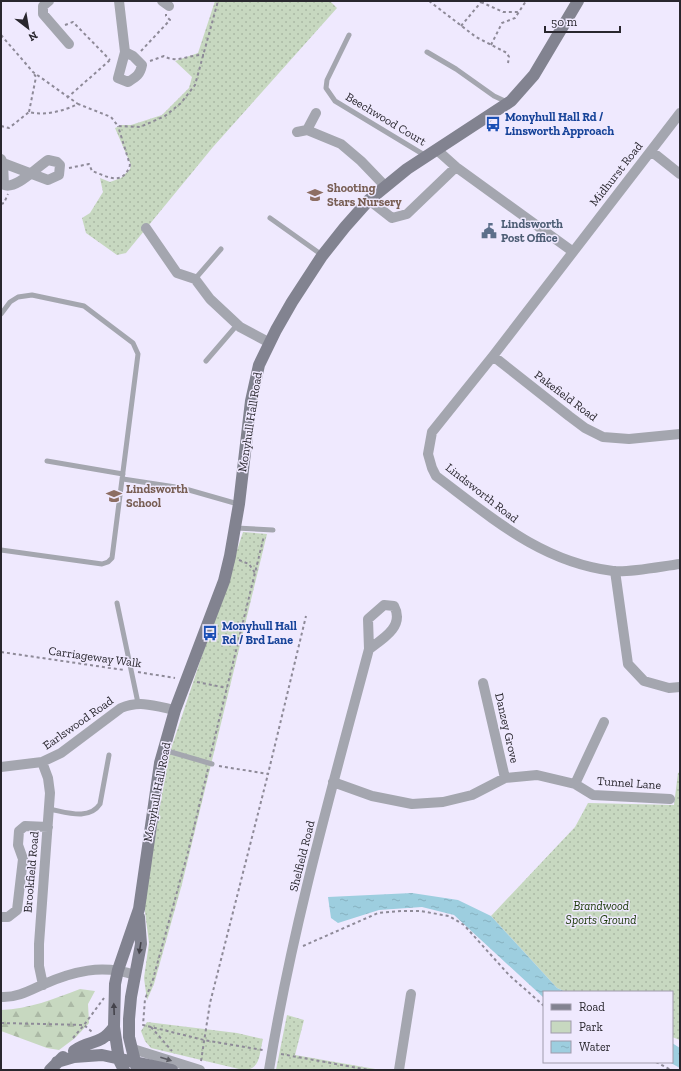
<svg xmlns="http://www.w3.org/2000/svg" width="681" height="1071" font-family="'Zilla Slab',serif">
  <style>
    .green { fill: url(#green-dots) }
    .forest { fill: url(#forest-firs) }
    .water { fill: url(#water-ripples) }
    .lines { fill: none; stroke-linecap: round; stroke-linejoin: round }
    .path { stroke: #8e8a98; stroke-width: 2; stroke-dasharray: 3 3; stroke-linecap: butt }
    .lane { stroke: #a4a6af; stroke-width: 5 }
    .street { stroke: #a4a6af; stroke-width: 10 }
    .secondary { stroke: #828390; stroke-width: 12 }
    .oneway { fill: #44434b }
    .oneway2 { fill: #5a5a62 }
    .labels { text-anchor: middle; dominant-baseline: central; stroke-width: 3; stroke-linejoin: round; paint-order: stroke }
    .transit-label { font-size: 12px; font-weight: bold; fill: #164399; stroke: #efe9fe; text-anchor: start }
    .street-label { font-size: 12px; fill: #29272e; stroke: #efe9fe }
    .education-label { font-size: 12px; font-weight: bold; fill: #785e54; stroke: #efe9fe; text-anchor: start }
    .service-label { font-size: 12px; font-weight: bold; fill: #4e5e75; stroke: #efe9fe; text-anchor: start }
    .park-label { font-size: 12px; font-style: italic; fill: #173602; stroke: #efe9fe }
  </style>
  <defs>
    <pattern id="green-dots" width="8" height="8" patternUnits="userSpaceOnUse"><rect width="8" height="8" fill="#c7d8c0"/><path d="M2 2h.1M6 6h.1" fill="none" stroke="#abb9a5" stroke-width="1.8" stroke-linecap="round"/></pattern>
    <pattern id="forest-firs" width="22" height="20" patternUnits="userSpaceOnUse"><rect width="22" height="20" fill="#c7d8c0"/><path d="M5 1l3.5 6h-7zM16 11l3.5 6h-7z" fill="#abb9a5"/></pattern>
    <pattern id="water-ripples" width="26" height="14" patternUnits="userSpaceOnUse"><rect width="26" height="14" fill="#9dcedf"/><path d="M2 4q2-2 4 0t4 0M15 11q2-2 4 0t4 0" fill="none" stroke="#87b1c0"/></pattern>
  </defs>
  <rect width="100%" height="100%" fill="#efe9fe"/>
  <path class="green" d="M215 1H330L337 8 213 147 126 253 117 255 86 233 82 218 90 213 103 192 100 178 110 182 121 178 130 169 131 165 115 128 122 125H131L162 115 189 88 192 77 175 61 198 53Z
    M243 532 267 534 182 884 154 984 147 1000 144 978 149 943 144 904 168 758Z
    M680 772V1040L672 1037V992H566L557 988 491 916 575 827 588 803 674 805 678 773Z
    M287 1015 304 1020 295 1055 381 1070H276Z
    M147 1022 237 1033 263 1039C259 1054 261 1070 243 1070L151 1048 145 1041 141 1031Z"/>
  <path class="forest" d="M80 989 95 991 88 1004 89 1023 75 1038 59 1050 47 1048 1 1031V1010C29 1009 54 999 80 989Z"/>
  <path class="water" d="M412 893 458 900 491 916 557 988 566 992H544V998L454 915 422 907 379 910 338 923 331 918 328 897Z
    M672 1043 680 1048V1068L669 1062H672Z"/>
  <g class="lines">
    <path class="path" d="M429 1 476 37 507 53 509 57 508 63
      M481 2 503 12H518
      M65 25 73 22 110 60
      M461 26 482 1
      M1 35 33 72 78 104
      M491 45 502 23 515 18 526 1
      M141 51 170 20 166 16V14
      M150 61 164 56C176 64 190 54 204 55
      M67 98 110 60
      M29 112 36 77 34 74
      M1 126 9 128 29 112C44 116 64 111 78 104L111 117 118 126 140 127 165 116 181 103 195 85 218 1
      M69 168 89 164 92 171C106 176 123 187 130 165L118 126
      M1 204 4 203 8 194
      M239 560 249 564 255 573
      M1 652 124 670
      M138 672 175 678
      M197 682 227 688
      M210 757 264 536
      M219 766 268 774 306 616
      M208 769 188 852 152 983 145 999 143 1025 204 1040 263 1050
      M303 946 378 913 401 911H420L449 916 464 925 509 975 544 1006
      M1 1023 84 1025 104 998
      M151 1027 172 1051
      M73 1038 84 1025 92 1032
      M281 1054 369 1070
      M201 1061 210 1003 268 774
      M656 1062 671 1070"/>
    <path class="lane" d="M349 35 327 80 326 88 335 101 426 156
      M427 52 456 69 494 96 507 102
      M270 218 322 255
      M195 279 221 249
      M1 314 10 302 18 297 32 295 84 306 133 343 138 354 112 558 108 562 102 564 1 550
      M206 361 237 325
      M47 461 123 474
      M123 479 182 488 238 504
      M236 528 273 530
      M117 603 138 703
      M164 750 212 764
      M49 809C66 812 89 821 100 804L109 755"/>
    <path class="street" d="M49 1 43 6V14L69 44
      M119 1 125 52 118 78 128 82C136 77 140 75 142 65L133 56 125 52
      M162 1 169 6
      M680 113 493 356 432 432 428 454 432 468 436 476C492 518 541 562 613 571 629 573 663 566 680 564
      M307 130 341 144 361 161 385 186
      M297 132 307 130 316 113
      M437 150 456 167 572 251
      M651 151 680 174
      M1 159 3 163 48 180 59 175 60 165 57 162 48 160C37 167 16 190 4 185L3 163
      M369 200 392 218 407 214 456 167
      M146 228 177 273 195 279 210 299 240 327 270 343
      M493 356 569 416 585 428 603 437 629 439 680 434
      M615 571 628 664 644 681 669 688 680 687
      M483 683 505 778
      M42 762 48 778 50 793 39 944V966L43 985
      M1 767 42 762 61 753 121 708C140 700 156 706 175 710
      M333 782 372 796 412 804 443 802 472 795 505 778 537 775 575 784 593 795 670 799
      M575 784 604 722
      M1 917H8L17 910 23 859 18 845 19 831 25 826 48 827
      M1 997C16 998 29 991 42 985 73 971 102 964 135 975
      M133 1049 200 1070
      M269 1070C292 928 332 788 369 649 383 639 405 626 394 606L384 605 368 619 369 649
      M399 1070 411 994"/>
    <path class="secondary" d="M74 1051C91 1039 99 1047 114 1027
      M57 1062 74 1057 102 1055 172 1070
      M50 1070 63 1057
      M124 1070 119 1060 114 1027 115 984 118 970 139 909 160 763 175 710 224 581 230 556 239 504 251 401 259 365 276 330 292 302 322 256 345 227 369 200 407 169 511 101 534 75 578 1
      M137 1070 129 1037V1019L131 997 141 944 139 917"/>
  </g>
  <defs><path id="oneway-solid" d="M-6-.8H1V-3.2L6.5 0L1 3.2V.8H-6Z"/></defs>
  <g class="oneway">
    <use href="#oneway-solid" transform="translate(140 948) rotate(99)"/>
    <use href="#oneway-solid" transform="translate(114 1009) rotate(-92)"/>
  </g>
  <use class="oneway2" href="#oneway-solid" transform="translate(166 1059) rotate(18)"/>
  <defs>
    <symbol id="bus-bare" viewBox="-9 -9 18 18"><path d="M-5-6H5V4H4V6H2V4H-2V6H-4V4H-5ZM-3.5-4V0h7V-4ZM-3.5 1.2v1.5H-2V1.2ZM2 1.2v1.5H3.5V1.2Z" fill="#1a4fb4" stroke="#efe9fe" stroke-width="2.5" paint-order="stroke"/></symbol>
    <symbol id="school-bare" viewBox="-9 -9 18 18"><path d="M0-5L7-2L0 1L-7-2ZM-4 1L0 2.5L4 1V4Q0 6-4 4Z" fill="#8d6e63" stroke="#efe9fe" stroke-width="2.5" paint-order="stroke"/></symbol>
    <symbol id="civic-bare" viewBox="-9 -9 18 18"><path d="M-.6-6.5H3V-4.5H.6V-3L4-1V1h2V6H-6V1h2V-1L-.6-3ZM-1.2 2.5V6h2.4V2.5Z" fill="#5c6f8a" stroke="#efe9fe" stroke-width="2.5" paint-order="stroke"/></symbol>
  </defs>
  <g fill-rule="evenodd">
    <use href="#bus-bare" x="482" y="113" width="22" height="22"/>
    <use href="#school-bare" x="304" y="184" width="22" height="22"/>
    <use href="#civic-bare" x="478" y="220" width="22" height="22"/>
    <use href="#school-bare" x="103" y="485" width="22" height="22"/>
    <use href="#bus-bare" x="199" y="622" width="22" height="22"/>
  </g>
  <g class="labels">
    <g class="transit-label">
      <text x="505" y="117">Monyhull Hall Rd /<tspan x="505" dy="14">Linsworth Approach</tspan></text>
      <text x="222" y="626">Monyhull Hall<tspan x="222" dy="14">Rd / Brd Lane</tspan></text>
    </g>
    <g class="street-label">
      <text transform="translate(386 119) rotate(31)">Beechwood Court</text>
      <text transform="translate(616 174) rotate(-52)">Midhurst Road</text>
      <text transform="translate(566 396) rotate(37)">Pakefield Road</text>
      <text transform="translate(250 422) rotate(-81)">Monyhull Hall Road</text>
      <text transform="translate(482 493) rotate(38)">Lindsworth Road</text>
      <text transform="translate(95 657) rotate(8)">Carriageway Walk</text>
      <text transform="translate(78 723) rotate(-35)">Earlswood Road</text>
      <text transform="translate(507 728) rotate(77)">Danzey Grove</text>
      <text transform="translate(629 783) rotate(4)">Tunnel Lane</text>
      <text transform="translate(157 792) rotate(-79)">Monyhull Hall Road</text>
      <text transform="translate(302 856) rotate(-76)">Shelfield Road</text>
      <text transform="translate(31 872) rotate(-85)">Brookfield Road</text>
    </g>
    <g class="education-label">
      <text x="327" y="188">Shooting<tspan x="327" dy="14">Stars Nursery</tspan></text>
      <text x="126" y="489">Lindsworth<tspan x="126" dy="14">School</tspan></text>
    </g>
    <g class="service-label">
      <text x="501" y="224">Lindsworth<tspan x="501" dy="14">Post Office</tspan></text>
    </g>
    <g class="park-label">
      <text x="601" y="906">Brandwood<tspan x="601" dy="14">Sports Ground</tspan></text>
    </g>
  </g>
  <rect width="681" height="1071" fill="none" stroke="#29272e" stroke-width="4"/>
  <rect x="543" y="991" width="130" height="72" fill="#efe9fe" stroke="#a09bab"/>
  <rect x="551" y="1004" width="20" height="6" fill="#828390" stroke="#a09bab"/>
  <text x="579" y="1011" font-size="12" fill="#29272e">Road</text>
  <rect x="551" y="1021" width="20" height="12" fill="#c7d8c0" stroke="#a09bab"/>
  <text x="579" y="1031" font-size="12" fill="#29272e">Park</text>
  <rect x="551" y="1041" width="20" height="12" fill="url(#water-ripples)" stroke="#a09bab"/>
  <text x="579" y="1051" font-size="12" fill="#29272e">Water</text>
  <g transform="translate(28 28) rotate(149)" stroke="#efe9fe" stroke-width="3" paint-order="stroke">
  <path d="M0-3L7 15L0 10L-7 15Z" fill="#29272e"/>
  <text y="-6" font-size="11" font-weight="bold" text-anchor="middle" fill="#29272e">N</text>
  </g>
  <path d="M545 26v6h75v-6" fill="none" stroke="#29272e" stroke-width="2"/>
  <text x="551" y="26" font-size="12" fill="#29272e" stroke="#efe9fe" stroke-width="3" paint-order="stroke">50 m</text>
</svg>
